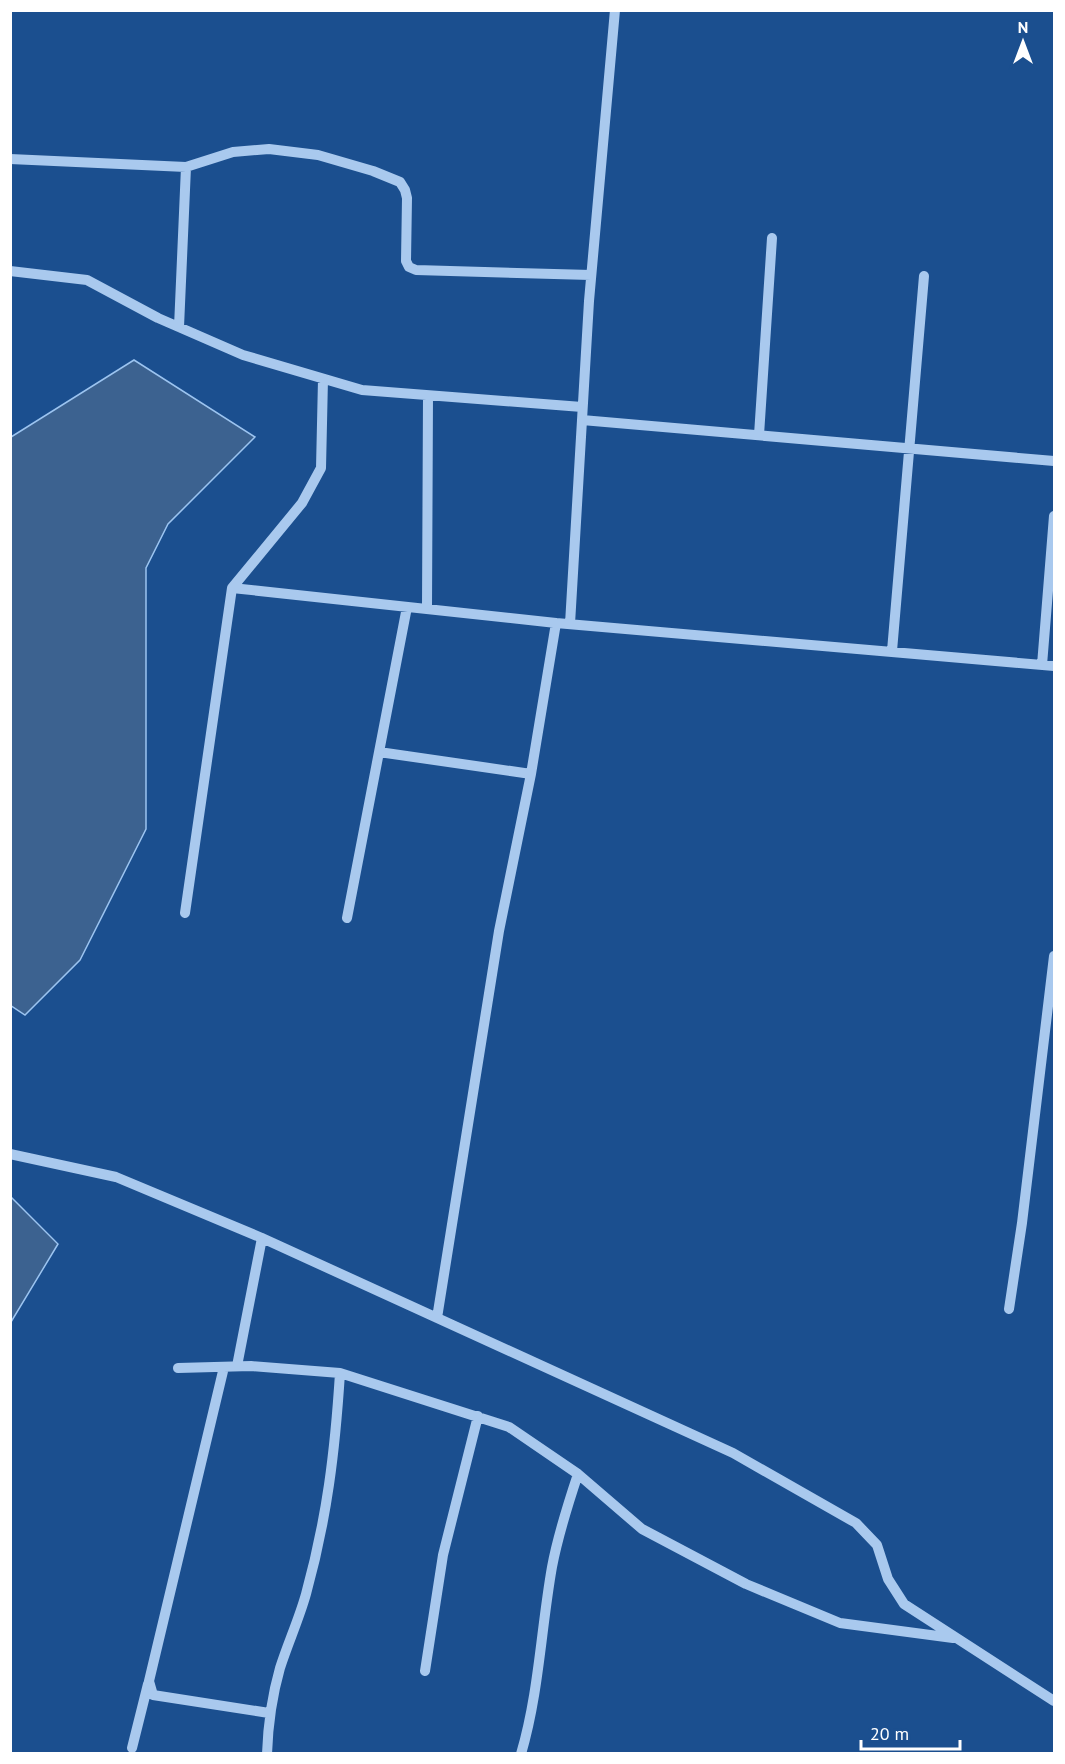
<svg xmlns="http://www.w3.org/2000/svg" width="1065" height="1764" font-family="'PT Sans',sans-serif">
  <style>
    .water { fill: #3c6290; stroke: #9cc4f0; stroke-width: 1.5 }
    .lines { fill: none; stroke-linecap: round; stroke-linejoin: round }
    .minor { stroke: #a9c9ee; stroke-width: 10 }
  </style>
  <rect width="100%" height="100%" fill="#1b4f8f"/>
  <path class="water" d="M134 360 255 437 168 524 146 568V829L80 960 25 1015 10 1005 11 437Z
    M11 1197 58 1244 11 1322Z"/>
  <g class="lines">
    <path class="minor" d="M10 159 186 167 233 152 269 149 318 155 373 171 400 182 405 190 407 198 406 261 409 267 416 270 591 275
      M10 271 87 280 158 318 243 355 362 390 582 407
      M179 327 186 167
      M582 420 1054 461
      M759 435 772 238
      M232 588 556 623
      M427 609 428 396
      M570 624 589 301 615 10
      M892 651 924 276
      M1042 665 1054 516
      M379 752 531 774
      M185 913 232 588 302 503 321 468 323 379
      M347 918 407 607
      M10 1154 116 1177 262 1238 733 1453 856 1523 877 1545 888 1579 904 1604 1054 1701
      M1009 1309 1022 1223 1054 956
      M437 1318 499 931 531 774 556 623 1054 666
      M237 1366 262 1238
      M224 1367 149 1681 153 1695 269 1713
      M178 1368 251 1366 340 1373 509 1427 578 1474 642 1529 746 1584 840 1623 953 1638
      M425 1671 443 1555 478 1416
      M132 1748 148 1684
      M267 1754C268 1724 272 1696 280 1668 288 1643 299 1619 306 1594 327 1518 335 1452 340 1373
      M521 1754C539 1693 541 1629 552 1567 558 1535 568 1504 578 1474"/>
  </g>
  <rect width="1065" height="1764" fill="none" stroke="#ffffff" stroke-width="24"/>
  <g transform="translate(1023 42)" stroke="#1b4f8f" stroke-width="4.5" paint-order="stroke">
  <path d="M0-4.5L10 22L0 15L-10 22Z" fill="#ffffff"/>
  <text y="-9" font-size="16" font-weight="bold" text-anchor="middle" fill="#ffffff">N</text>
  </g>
  <path d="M861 1740v9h99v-9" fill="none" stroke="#ffffff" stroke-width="3"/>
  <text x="870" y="1740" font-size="18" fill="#ffffff" stroke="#1b4f8f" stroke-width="4.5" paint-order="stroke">20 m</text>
</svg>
